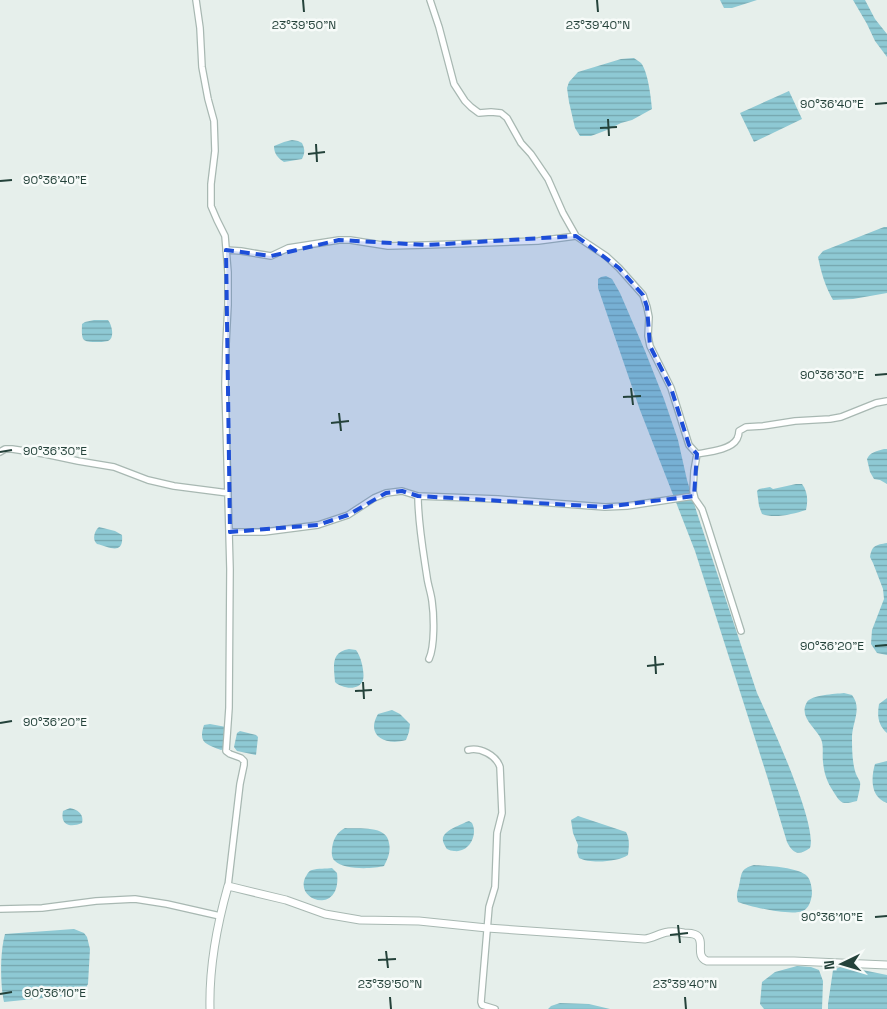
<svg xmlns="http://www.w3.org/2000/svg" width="887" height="1009" font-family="'Space Grotesk',sans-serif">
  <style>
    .water { fill: url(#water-rules) }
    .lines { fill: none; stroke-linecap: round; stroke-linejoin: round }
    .minor-casing { stroke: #a8b8b2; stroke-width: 8 }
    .tertiary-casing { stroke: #a8b8b2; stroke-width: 9 }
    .minor { stroke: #fff; stroke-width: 5.5 }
    .tertiary { stroke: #fff; stroke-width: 7 }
    .marked { fill: #1d4ed8; fill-opacity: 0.2; stroke: #1d4ed8; stroke-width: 4; stroke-dasharray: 10 6; stroke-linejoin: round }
    .ticks { fill: none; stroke: #24423a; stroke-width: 2 }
    .ticks-label { font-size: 12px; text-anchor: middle; fill: #24423a; stroke: #f7fbf9; stroke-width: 5; stroke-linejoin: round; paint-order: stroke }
  </style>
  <defs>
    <pattern id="water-rules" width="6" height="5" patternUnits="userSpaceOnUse" patternTransform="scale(1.25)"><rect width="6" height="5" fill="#8ec9d4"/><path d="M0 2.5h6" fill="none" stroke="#74a5ad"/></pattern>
  </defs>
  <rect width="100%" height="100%" fill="#e6efeb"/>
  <path class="water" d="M720 0H757L732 8H724Z
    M853 0H865L875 19 887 34V57L875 41 867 24Z
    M634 58C636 60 639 61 641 63 648 72 651 97 652 109L632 120 621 123 607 130 591 136H580L575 128 569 102 567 88 569 82 578 72 621 59Z
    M789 91 802 119 754 142 740 113Z
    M292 140 298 141 302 143C305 149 305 153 302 159L284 162C278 158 274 154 274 146L284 142Z
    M884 227H887V293L853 299 833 300C825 286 821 272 818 257L823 251Z
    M606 276 612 279 620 293 645 351 664 399 678 440 687 480 697 513 757 693C769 719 818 825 810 848 799 856 793 854 787 842L767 776 695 551 640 410 598 288V279L601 277Z
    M94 320H108C112 325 115 338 108 341 104 342 99 342 96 342 92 342 87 342 84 340 81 337 82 329 82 324L85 322Z
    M884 449H887V484L880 480 874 479 870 472 867 459C870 452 877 451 884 449Z
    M796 484H802C808 492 808 501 806 510 793 514 775 519 762 514L759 506 757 491 759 489 770 487 773 489Z
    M99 527 115 531 122 535C124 556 109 547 97 544 92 540 94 531 99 527Z
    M887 543V655L877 653 871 644 872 630 884 599 883 589 873 563 870 557C872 545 876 545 887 543Z
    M349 649 356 650C361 656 365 673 363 680 359 692 341 688 335 682 334 667 330 652 349 649Z
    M844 693 852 695C862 708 853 721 852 736 852 748 852 763 856 774 857 777 859 779 860 782 861 787 858 795 857 801 842 805 841 804 833 791 827 782 824 773 823 762 822 755 824 746 821 739 816 728 798 717 807 702 811 695 835 694 844 693Z
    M887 698V733C878 725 877 716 879 704Z
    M392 710 400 714 410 724 409 732 406 740C386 746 365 736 378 714Z
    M210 724 226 727 224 749 221 750C206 744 198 743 204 725Z
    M240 731 256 735 258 737 256 755 237 751 234 747 237 733Z
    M887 761V803C885 802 882 801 880 799 870 791 872 774 875 764Z
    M70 808C79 810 84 815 82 823 70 828 60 825 63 811Z
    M578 816 626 832C630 839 629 847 628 855 618 862 590 864 579 858L577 852 578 845 573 833 571 820Z
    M469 821 472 823C478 834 470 853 454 851 452 851 449 850 447 849 446 848 443 842 443 841 441 831 459 826 466 822Z
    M345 828C359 829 387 825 389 843 391 852 388 858 384 866 373 869 343 870 335 861 330 857 332 848 333 843 335 836 339 831 345 828Z
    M754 865C767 866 798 867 807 876 811 880 812 889 812 894 811 901 809 908 803 911 790 916 751 907 738 902 736 895 737 893 739 886 742 873 740 869 754 865Z
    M332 868 337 873C342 915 295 902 305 878 307 875 308 871 312 870 318 868 326 869 332 868Z
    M74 929 84 933 87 937 90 949 88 984 84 991 63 996 4 1002C0 983 0 952 5 934Z
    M797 966 811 967 819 970 823 981 822 1009H764L760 1004 762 982 775 972Z
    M843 966 887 975V1009H828V1004L833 970Z
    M560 1003 589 1004 610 1009H548L551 1006Z"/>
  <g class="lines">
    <defs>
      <path id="minor" d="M196 0 200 28 202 67 208 99 214 121 215 151 211 184V206L217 220 225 236 228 272V305L226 344 225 385 230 569 229 708 226 751 230 754 241 758 244 761V765L240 784 228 886
        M430 0 439 27 454 84 465 101 471 107 479 113 491 112 501 113 507 118 521 143 531 154 548 179 563 213 576 236 606 256 619 268 643 295 647 307 649 317 648 336 650 346 671 388 689 445 697 454 694 471 693 491 695 499 702 509 706 521 741 631
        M226 250 241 251 271 256 288 248 339 240H350L388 246 427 245 538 241 576 236
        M0 452 5 449H12L45 454 78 461 114 467 148 480 174 486 228 493
        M697 454C708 452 731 450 737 439 738 437 739 433 739 431L746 427 763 426 795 421 830 419 841 417 876 403 887 401
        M418 496C418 523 423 550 427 577 428 585 431 593 432 601 434 615 435 646 429 659
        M230 532H264L318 525 348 515 374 498 386 493 402 491 418 496 498 499 605 507 627 506 694 496
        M468 750C480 747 496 755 500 767L502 813 497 833 495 887 489 907 481 1002 482 1005 495 1009
        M0 909 42 908 96 901 135 899 167 904 220 916"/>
      <path id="tertiary" d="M210 1009C209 969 217 925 228 886L286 900 325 914 360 920 419 921 487 928 645 939C653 938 660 933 668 932 673 931 679 932 684 933 687 933 692 933 696 935 706 940 694 956 707 961H794L887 965"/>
    </defs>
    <use href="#minor" class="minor-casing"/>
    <use href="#tertiary" class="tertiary-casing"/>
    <use href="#minor" class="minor"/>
    <use href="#tertiary" class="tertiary"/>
  </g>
  <path class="marked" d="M576 236 619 268 643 295 647 307 650 346 671 388 689 445 697 454 694 496 605 507 418 496 402 491 386 493 348 515 318 525 230 532 226 250 271 256 339 240 427 245Z"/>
  <path class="ticks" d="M303 0 304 12M597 0 598 12M875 104 887 103M608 119 609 136M600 128 617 127M316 144 317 162M308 154 325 152M0 181 12 180M875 375 887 374M631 388 633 405M623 397 641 396M339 413 341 431M331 423 349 421M0 452 12 450M875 646 887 645M655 656 656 674M647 666 664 664M363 682 364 699M355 691 372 690M0 723 12 721M875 917 887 916M678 925 680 943M670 935 688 933M386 951 388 968M378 960 396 959M0 994 12 992M390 997 391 1009M685 997 686 1009"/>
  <g class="ticks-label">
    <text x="304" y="29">23°39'50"N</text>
    <text x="598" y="29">23°39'40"N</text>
    <text x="832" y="108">90°36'40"E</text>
    <text x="55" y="184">90°36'40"E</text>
    <text x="832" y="379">90°36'30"E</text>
    <text x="55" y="455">90°36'30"E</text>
    <text x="832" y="650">90°36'20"E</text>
    <text x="55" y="726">90°36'20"E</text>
    <text x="832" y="921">90°36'10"E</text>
    <text x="390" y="988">23°39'50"N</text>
    <text x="685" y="988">23°39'40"N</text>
    <text x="55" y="997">90°36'10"E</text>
  </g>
  <g transform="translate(842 964) rotate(265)" stroke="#f7fbf9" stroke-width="4" paint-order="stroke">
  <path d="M0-4L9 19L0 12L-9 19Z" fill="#24423a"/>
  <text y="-8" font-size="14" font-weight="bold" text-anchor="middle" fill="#24423a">N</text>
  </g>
</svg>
